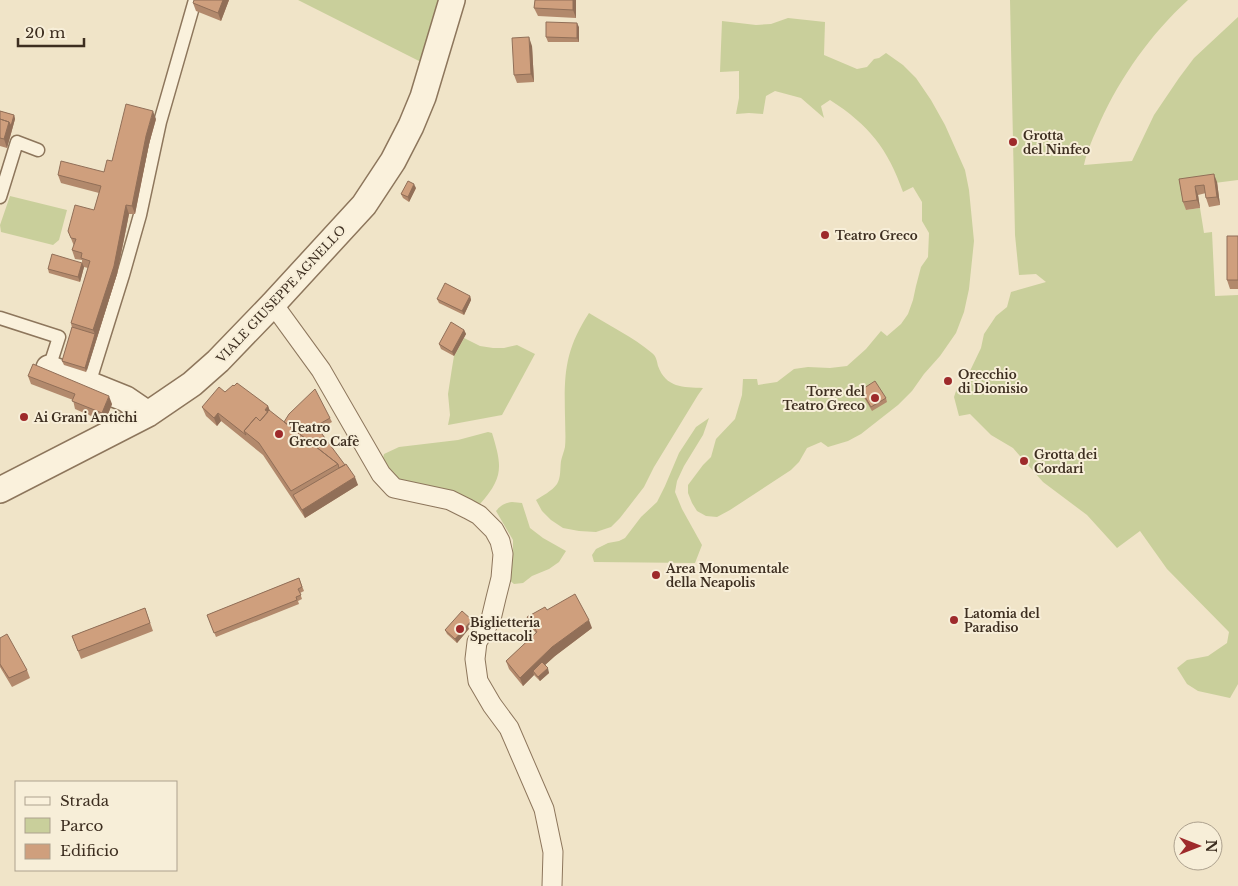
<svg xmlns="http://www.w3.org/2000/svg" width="1238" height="886" font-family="'Libre Baskerville',serif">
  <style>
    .green { fill: #c9cf9b }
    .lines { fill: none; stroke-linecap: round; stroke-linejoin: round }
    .service-casing { stroke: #8d765c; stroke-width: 15 }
    .pedestrian-casing { stroke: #8d765c; stroke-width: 21 }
    .minor-casing { stroke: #8d765c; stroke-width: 28 }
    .service { stroke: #faf1dc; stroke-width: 12 }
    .pedestrian { stroke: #faf1dc; stroke-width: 19 }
    .minor { stroke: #faf1dc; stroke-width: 25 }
    .wall { fill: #b2896c }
    .shaded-wall { fill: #916f58 }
    .building { fill: #cf9f7d; stroke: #916f58 }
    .poi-dot { fill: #9e2a2b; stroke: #f7eed8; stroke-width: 2 }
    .labels { text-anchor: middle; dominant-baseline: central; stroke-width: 4; stroke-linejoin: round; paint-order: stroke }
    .poi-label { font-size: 12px; font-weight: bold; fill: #3d2e20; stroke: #f7eed8; text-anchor: start }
    .street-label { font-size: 12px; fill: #3d2e20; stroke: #f7eed8 }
  </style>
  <rect width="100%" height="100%" fill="#f0e4c8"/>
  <path class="green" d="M298 0H440L421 62Z
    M1010 0H1188C1151 34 1121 76 1100 122 1094 136 1087 150 1084 165L1132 161 1154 115 1179 78 1194 58 1238 17V180L1183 187 1186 210 1200 208 1204 233 1212 232 1215 296 1238 295V684L1230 698 1198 691 1187 684 1177 668 1187 660 1208 656 1227 643 1229 632 1167 569 1140 531 1117 548 1087 515 1043 482 1013 448 991 435 970 414 959 416 954 397 957 388 969 373 981 348 984 334 996 316 1007 307 1011 292 1046 282 1036 274 1019 275 1015 235Z
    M788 18 825 22 824 55 857 69 867 67 874 59 879 58 886 53 903 65 916 78 931 100 945 125 965 170 969 190 974 241 969 289 964 312 956 333 940 356 924 374 912 391 898 405 861 434 848 441 828 447 821 442 807 448 799 462 791 470 730 510 717 517 706 516 697 511 692 503 688 493V485L703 465 711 457 716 439 735 419 742 395 743 379H757L758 385 777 382 794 369 808 367 830 368 847 366 866 349 881 331 887 336 901 324 908 314 913 300 916 286 921 267 928 257 929 233 922 221V202L913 187 903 192C888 149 869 125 830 100L821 106 824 118 801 98 775 91 766 96 763 114 749 113 736 114 739 98V71L720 72 722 21 756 25 771 24Z
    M10 196 67 210 59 240 53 245 1 232 0 225Z
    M589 313C610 326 633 337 652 353 656 356 657 361 658 366 666 388 683 387 703 388L698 395 654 467 644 487 620 518 611 527 596 532 579 531 563 528 551 520 542 511 536 500C542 496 552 491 557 484 561 478 560 468 561 461 562 456 564 452 565 447 566 437 565 426 565 416 564 373 565 350 589 313Z
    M464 338 480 346 493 348H504L517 345 535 354 502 415 448 425 450 415 448 394 452 368 454 356Z
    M709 418 703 435 684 466 677 481 675 492 682 509 702 545 695 563 594 562 592 555 596 549 608 543 619 541 625 538 641 517 657 502 665 486 679 453 696 427Z
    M488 432 492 433C502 466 504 477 480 504L442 488 398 483 382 462 384 454 399 447 458 440Z
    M512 502 522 503 530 528 543 538 566 551 559 562 549 569 532 576 523 583 514 584 508 579 513 553V540L496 511C501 505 505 503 512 502Z"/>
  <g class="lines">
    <defs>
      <path id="service" d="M0 197 17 142 38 150
        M0 318 59 337 49 368
        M89 384 123 275 140 215 160 122 195 0"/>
      <path id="pedestrian" d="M273 304 321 370 381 474 394 488 450 500 468 509 479 515 494 530 500 541 503 554 501 578 496 598 491 619 477 642 475 659 478 681 492 705 509 728 544 809 553 852 552 886"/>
      <path id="minor" d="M49 368 126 399 148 414
        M0 490 148 414 192 384 218 361 273 304 364 205 393 161 411 126 423 97 452 0"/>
    </defs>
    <use href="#service" class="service-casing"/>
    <use href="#pedestrian" class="pedestrian-casing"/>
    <use href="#minor" class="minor-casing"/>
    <use href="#service" class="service"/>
    <use href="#pedestrian" class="pedestrian"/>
    <use href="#minor" class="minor"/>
  </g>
  <path class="wall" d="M229 0 221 21 196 11 193 3Z
    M535 0H576V18L538 16 534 8Z
    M579 27V42H548L546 37Z
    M532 46 534 82 517 83 514 75Z
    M0 111 14 115 15 119 7 148 0 146Z
    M156 119 149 144 135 214H129L117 274 86 372 64 365 62 361 72 328 71 323 88 268 84 267 80 282 49 273 48 269 82 263V260L75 259 72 250 74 246 68 231 94 210 99 193 61 183 58 175 104 172 112 161Z
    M1179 179 1217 182 1220 205 1209 207 1206 198V193L1198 195 1200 208 1186 210 1183 202Z
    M416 188 409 202 403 198 401 194Z
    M1238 236V289H1230L1227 280Z
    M470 296 471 300 464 315 439 303 437 299Z
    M464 330 466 334 454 356 441 349 439 344Z
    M28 376 112 404 105 422 75 409 73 400 31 384Z
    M234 386 268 406 270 411 284 422 330 418 332 422 319 429 358 485 305 518 263 455 221 421 217 426 206 416 202 407Z
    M861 390 886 398 887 402 872 411 862 394Z
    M299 578 304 591 300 593 302 599 298 601 299 604 216 637 207 615Z
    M145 608 153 631 81 659 72 636Z
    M527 617 592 628 555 656 545 665 549 673 540 681 534 675 523 686 509 669 506 661 536 633 530 626Z
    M472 620 473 624 457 643 447 634 445 630Z
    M0 638 27 670 30 678 12 687 0 667Z"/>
  <path class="shaded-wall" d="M223 0H229L221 21 218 13Z
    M573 0H576V18L573 10Z
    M577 23 579 27V42L577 38Z
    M529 37 532 46 534 82 531 74Z
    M153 111 156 119 149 144 135 214 132 206 146 136Z
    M14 115 15 119 7 148 4 139 9 122Z
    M1214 174 1217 182 1220 205 1217 197Z
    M414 184 416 188 409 202 408 197Z
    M1195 186 1198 195 1200 208 1197 200Z
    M126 205 129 214 117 274 86 372 85 368 95 334 93 330Z
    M82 263 84 267 80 282 78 277Z
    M470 296 471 300 464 315 462 311Z
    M464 330 466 334 454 356 452 352Z
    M109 396 112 404 105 422 102 413Z
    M268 406 274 423 265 410Z
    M218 413 221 421 217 426 214 418Z
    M355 477 358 485 305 518 302 510Z
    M472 620 473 624 457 643 455 639Z
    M589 620 592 628 555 656 535 674 533 671 534 675 523 686 520 678 552 647Z
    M548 668 549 673 540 681 538 677Z"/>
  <path class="building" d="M194 0H223L218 13 193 3Z
    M535 0H573V10L534 8Z
    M546 22 577 23V38L546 37Z
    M529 37 531 74 514 75 512 38Z
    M126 104 153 111 146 136 132 206 126 205 114 266 93 330 71 323 90 261 81 258 82 253 72 250 76 239 71 238 68 231 75 205 94 210 101 186 58 175 61 161 104 172 107 160 112 161Z
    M0 111 14 115 11 126 9 122 0 119Z
    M0 119 9 122 4 139 0 138Z
    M1214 174 1217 197 1206 198 1204 185 1195 186 1197 200 1183 202 1179 179Z
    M408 181 414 184 408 197 401 194Z
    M1227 236H1238V280H1227Z
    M52 254 82 263 78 277 48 269Z
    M445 283 470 296 462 311 437 299Z
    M451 322 464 330 452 352 439 344Z
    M72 327 95 334 85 368 62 361Z
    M33 364 109 396 102 413 72 401 75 394 28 376Z
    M875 381 886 398 871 407 861 390Z
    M237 383 268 406 265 410 268 412 260 421 256 417 244 431 246 435 218 413 214 418 202 407 219 387 225 392 233 385 234 386Z
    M315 389 330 418 316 426 345 465 339 468 338 464 284 422 289 414Z
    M269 410 338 464 291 491 259 443 244 431 256 417 260 421Z
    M346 464 355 477 302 510 293 495Z
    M299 578 302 587 298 589 301 595 296 597 297 600 214 633 207 615Z
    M575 594 589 620 552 647 520 678 506 661 537 632 527 617 545 607 547 610Z
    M145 608 150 623 78 651 72 636Z
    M462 611 472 620 455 639 445 630Z
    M7 634 27 670 9 678 0 664V638Z
    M542 662 548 668 538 677 533 671Z"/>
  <g class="poi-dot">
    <circle cx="1013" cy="142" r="5"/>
    <circle cx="825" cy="235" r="5"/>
    <circle cx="948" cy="381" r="5"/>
    <circle cx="875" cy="398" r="5"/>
    <circle cx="24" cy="417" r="5"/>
    <circle cx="279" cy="434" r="5"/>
    <circle cx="1024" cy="461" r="5"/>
    <circle cx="656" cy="575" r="5"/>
    <circle cx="954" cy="620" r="5"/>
    <circle cx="460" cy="629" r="5"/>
  </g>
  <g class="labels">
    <g class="poi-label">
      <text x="1023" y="135">Grotta<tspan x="1023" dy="14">del Ninfeo</tspan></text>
      <text x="835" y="235">Teatro Greco</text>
      <text x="958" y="374">Orecchio<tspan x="958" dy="14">di Dionisio</tspan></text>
      <text x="865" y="391" text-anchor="end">Torre del<tspan x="865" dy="14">Teatro Greco</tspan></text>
      <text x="34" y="417">Ai Grani Antichi</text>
      <text x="289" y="427">Teatro<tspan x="289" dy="14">Greco Cafè</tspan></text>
      <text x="1034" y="454">Grotta dei<tspan x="1034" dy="14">Cordari</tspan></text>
      <text x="666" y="568">Area Monumentale<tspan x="666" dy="14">della Neapolis</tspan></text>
      <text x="964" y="613">Latomia del<tspan x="964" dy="14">Paradiso</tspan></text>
      <text x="470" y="622">Biglietteria<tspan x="470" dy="14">Spettacoli</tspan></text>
    </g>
    <g class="street-label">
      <text transform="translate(281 294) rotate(-47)">VIALE GIUSEPPE AGNELLO</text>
    </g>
  </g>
  <rect x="15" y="781" width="162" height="90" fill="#f7eed8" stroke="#ada18e"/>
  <rect x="25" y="797" width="25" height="8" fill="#faf1dc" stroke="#ada18e"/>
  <text x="60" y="806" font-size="15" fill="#3d2e20">Strada</text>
  <rect x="25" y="818" width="25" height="15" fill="#c9cf9b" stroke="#ada18e"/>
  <text x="60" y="831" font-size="15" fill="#3d2e20">Parco</text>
  <rect x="25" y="844" width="25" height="15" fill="#cf9f7d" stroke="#ada18e"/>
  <text x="60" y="856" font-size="15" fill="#3d2e20">Edificio</text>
  <g transform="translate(1198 846) rotate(90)"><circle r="24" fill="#f7eed8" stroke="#ada18e"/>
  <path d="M0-4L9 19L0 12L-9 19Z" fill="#9e2a2b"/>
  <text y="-8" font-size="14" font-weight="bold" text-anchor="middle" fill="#3d2e20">N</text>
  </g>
  <path d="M18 38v8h66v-8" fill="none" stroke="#3d2e20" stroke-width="2.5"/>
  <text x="25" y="38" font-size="15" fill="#3d2e20" stroke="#f7eed8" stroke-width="4" paint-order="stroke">20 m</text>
</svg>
